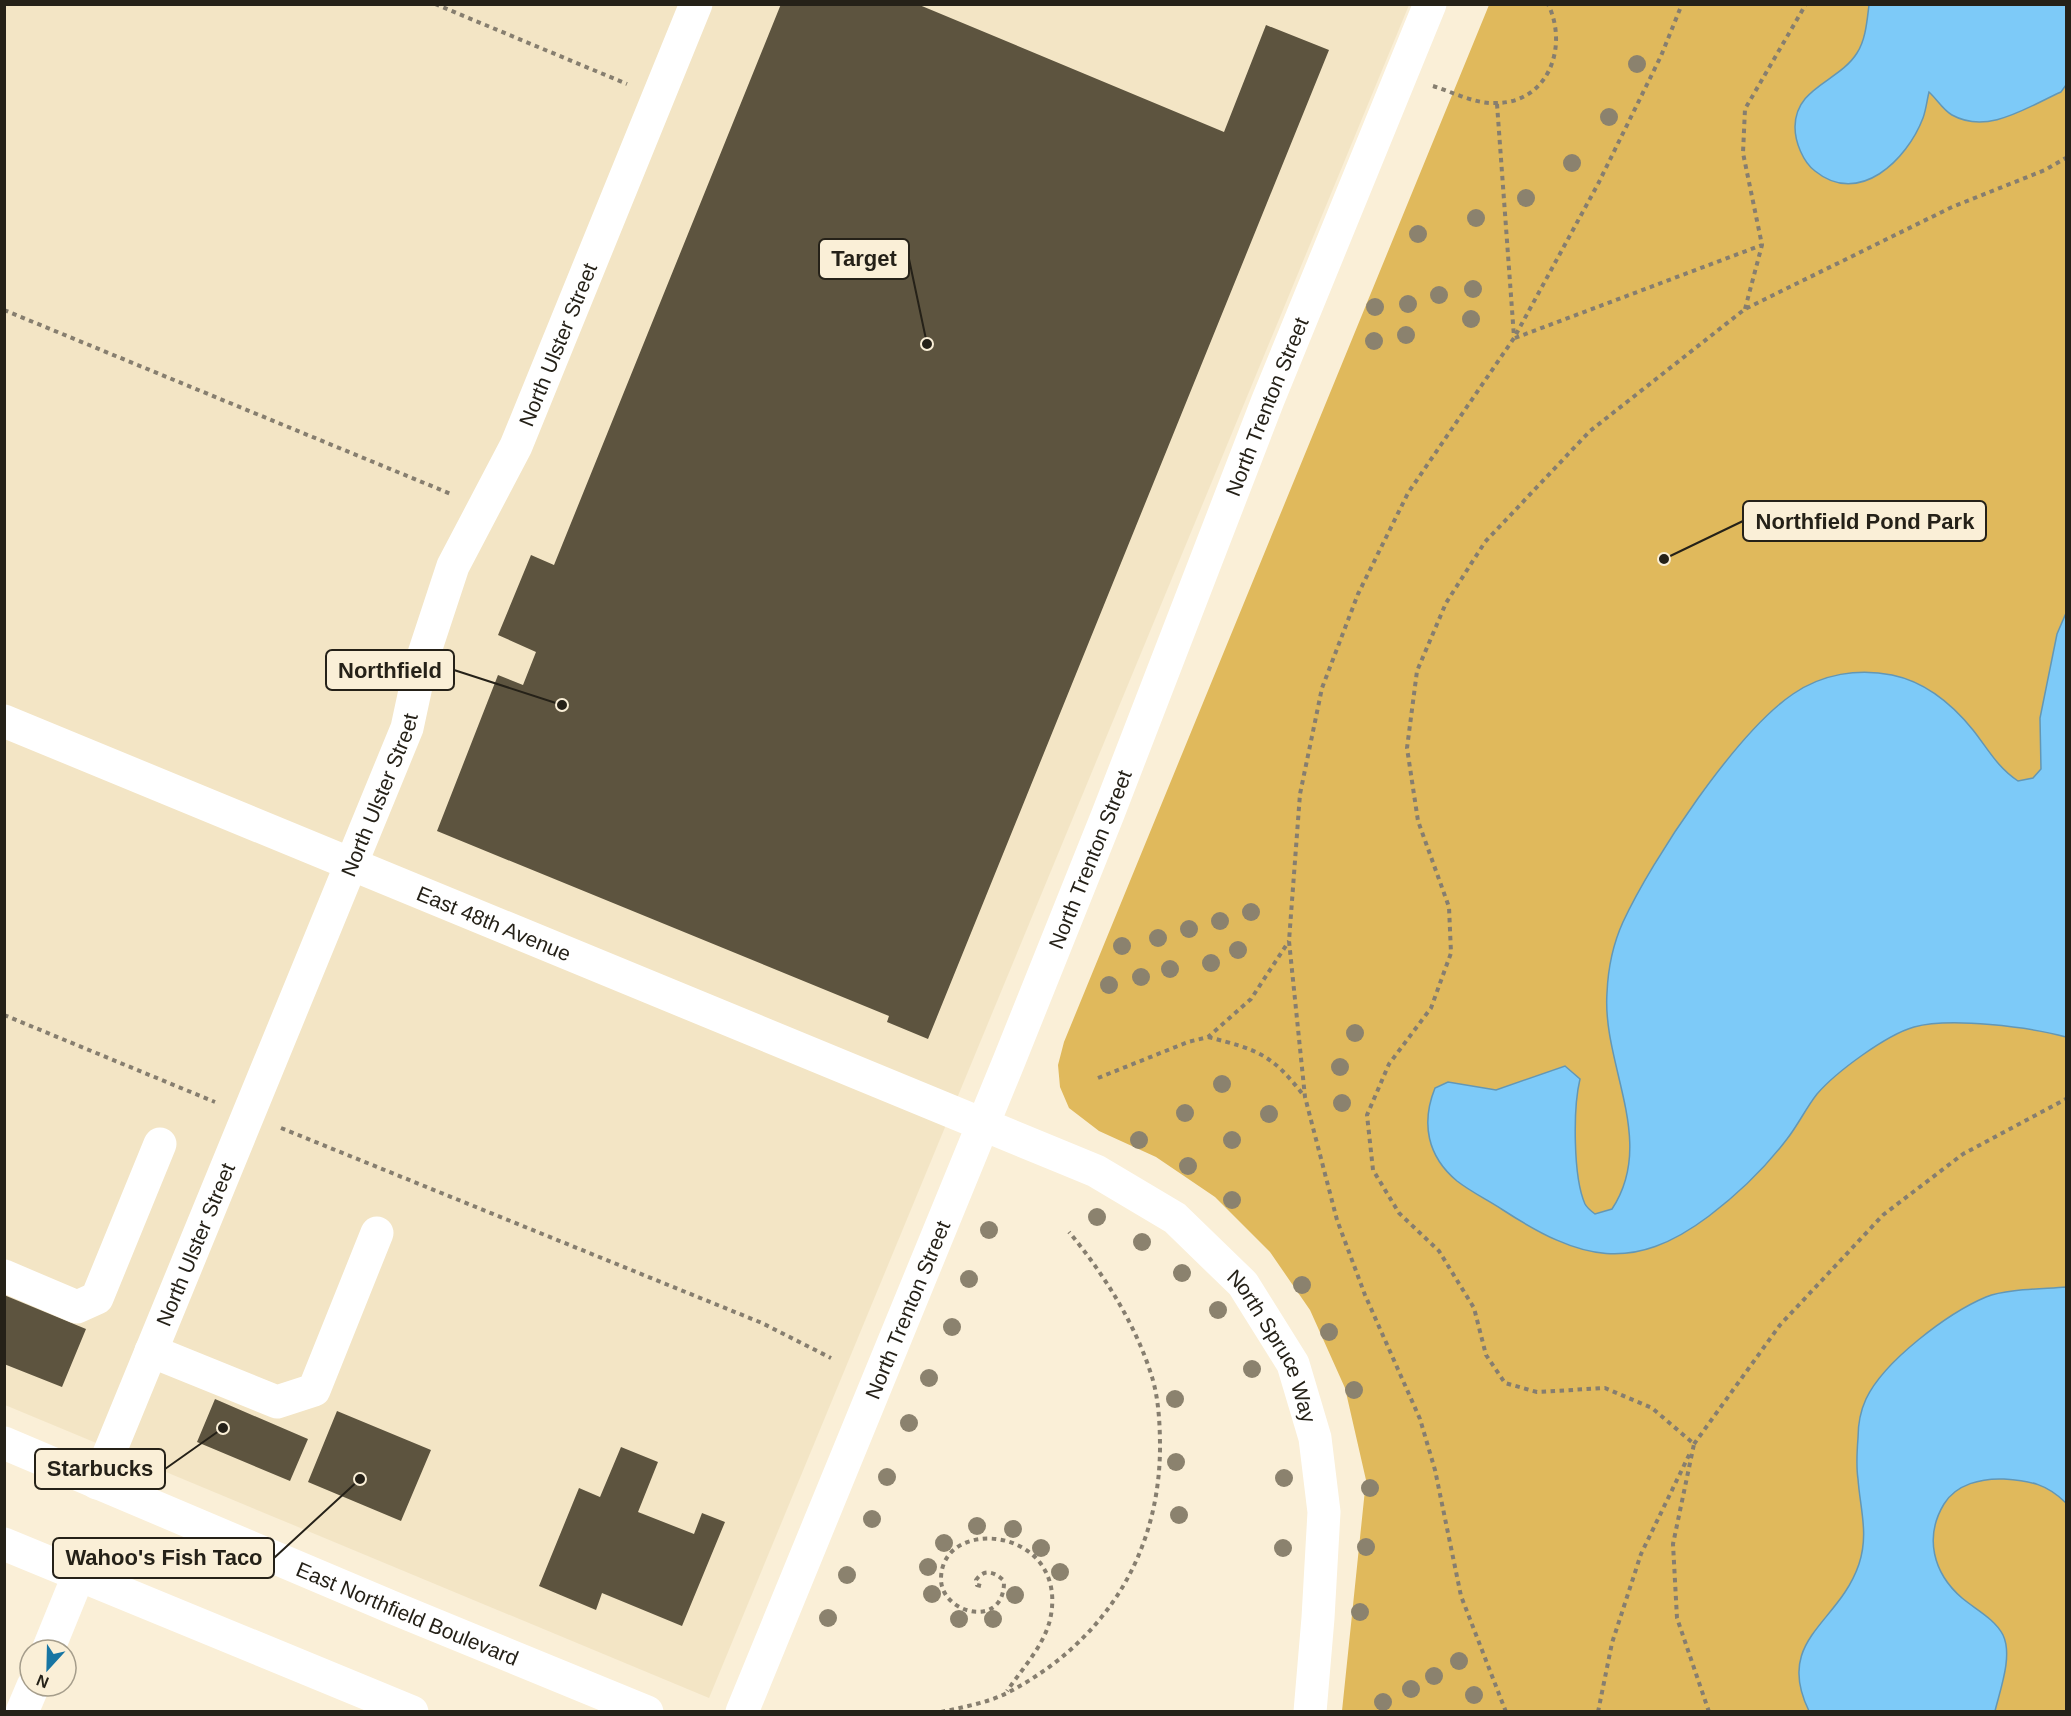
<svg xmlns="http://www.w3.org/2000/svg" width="2071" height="1716" font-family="Helvetica,sans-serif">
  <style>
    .built { fill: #f3e5c5 }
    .green { fill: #e0b95c }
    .water { fill: #7dcaf8; stroke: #6397b5; stroke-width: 1.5 }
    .building { fill: #5d543f }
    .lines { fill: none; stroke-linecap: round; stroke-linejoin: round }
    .path { stroke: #867e6f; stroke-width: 4; stroke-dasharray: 4.5 4.5; stroke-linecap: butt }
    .minor { stroke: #fff; stroke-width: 33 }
    .major { stroke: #fff; stroke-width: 33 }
    .tree { fill: #8b826e }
    .labels { text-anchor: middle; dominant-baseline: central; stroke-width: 6; stroke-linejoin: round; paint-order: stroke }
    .street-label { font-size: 21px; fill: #252118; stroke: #faefd7 }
    .leader { fill: none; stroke: #252118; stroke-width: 2 }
    .callout-dot { fill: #252118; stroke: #faefd7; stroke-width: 2 }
    .callout { fill: #faefd7; stroke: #252118; stroke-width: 2 }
    .callout-label { font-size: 22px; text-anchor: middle; font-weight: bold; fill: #252118 }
  </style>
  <rect width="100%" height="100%" fill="#faefd7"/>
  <path class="built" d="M4 5H1409L709 1698 5 1405Z"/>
  <path class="green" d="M1489 5H2066V1711H1342L1366 1480 1345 1388 1310 1310 1270 1252 1215 1197 1156 1157 1099 1131 1069 1108 1060 1087 1058 1065 1064 1042Z"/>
  <path class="water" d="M1869 5H2066V85L2061 92C2027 107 1988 135 1952 115 1943 110 1936 98 1929 92 1927 100 1926 110 1923 118 1907 160 1859 207 1815 171 1803 162 1795 142 1795 127 1795 87 1839 82 1857 53 1866 39 1867 20 1869 5Z
    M2066 613V1037C2030 1027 1950 1017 1914 1027 1886 1035 1836 1072 1817 1094 1806 1108 1798 1125 1787 1139 1765 1168 1738 1194 1709 1216 1632 1274 1580 1260 1503 1210 1488 1200 1471 1192 1457 1181 1427 1156 1421 1123 1435 1088L1448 1082 1496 1090 1565 1066 1580 1079C1573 1108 1573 1177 1585 1204 1587 1208 1591 1211 1595 1214L1612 1209C1657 1141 1602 1065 1607 993 1608 969 1613 944 1623 922 1652 859 1736 733 1793 694 1822 674 1858 668 1892 675 1926 682 1952 704 1973 730 1988 749 1997 767 2018 781L2033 778 2041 769 2040 718 2057 634Z
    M2066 1287V1503C2047 1484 2031 1481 2004 1479 1982 1478 1956 1484 1944 1504 1924 1537 1933 1573 1962 1598 1975 1609 1995 1619 2003 1635 2013 1656 2000 1690 1995 1711H1809C1774 1639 1839 1624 1859 1564 1869 1534 1860 1508 1858 1479 1856 1466 1857 1451 1858 1438 1858 1424 1860 1412 1866 1399 1884 1361 1948 1313 1986 1297 2006 1289 2044 1289 2066 1287Z"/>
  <path class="building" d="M781 4H917L1224 132 1266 25 1329 50 928 1039 887 1022 889 1016 437 831 498 675 523 685 536 652 498 635 531 555 554 565Z
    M4 1295 86 1329 62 1387 4 1364Z
    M215 1399 308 1439 290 1481 197 1442Z
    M337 1411 431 1450 401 1521 308 1482Z
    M621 1447 658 1462 638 1512 694 1534 702 1513 725 1522 682 1626 602 1593 596 1610 539 1586 579 1488 600 1497Z"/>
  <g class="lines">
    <path class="path" d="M435 4 627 84
      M1433 86C1453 92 1474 104 1496 103 1548 103 1569 47 1548 4
      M1497 104 1514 337
      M1745 309 1762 245 1743 153 1745 109 1806 4
      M4 310 451 494
      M1515 338 1762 245
      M4 1015 215 1102
      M1208 1037C1258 1050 1272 1054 1304 1096
      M1098 1078 1188 1042 1208 1037 1251 999 1289 941
      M281 1128 762 1323 831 1358
      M1694 1444 1780 1325 1883 1215 1963 1154 2066 1099
      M981 1586 977 1585 976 1580C984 1568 995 1572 1004 1581 1005 1630 941 1614 941 1579 941 1514 1071 1527 1050 1620 1043 1647 1022 1669 1007 1691
      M941 1712C963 1707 987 1703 1007 1693 1102 1644 1159 1557 1160 1449 1160 1426 1159 1400 1152 1377 1136 1325 1104 1274 1069 1232
      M1506 1712 1461 1596 1435 1470 1420 1419 1365 1295 1337 1220 1305 1097 1289 941 1300 794 1322 688 1358 594 1408 493 1514 338 1598 184 1661 56 1682 4
      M1598 1712 1612 1643 1641 1554 1691 1451
      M1709 1712 1677 1618 1673 1544 1694 1444 1652 1408 1605 1388 1537 1392 1505 1383 1486 1355 1474 1308 1439 1251 1399 1213 1373 1170 1367 1115 1389 1064 1431 1008 1451 953 1449 907 1418 821 1407 748 1417 671 1446 603 1485 542 1590 431 1745 309 1952 207 2045 170 2066 158"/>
    <g class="minor">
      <path id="s1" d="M4 721 1062 1157 1096 1171 1175 1218 1243 1284 1293 1364 1315 1438 1324 1512 1318 1618 1310 1712"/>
      <path d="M4 1276 77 1307 97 1298 160 1144"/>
      <path d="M151 1351 277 1402 314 1390 377 1233"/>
      <path id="s2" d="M97 1483 407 728 421 663 453 566 516 446 696 4"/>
      <path d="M48 1650 79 1574"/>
      <path d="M22 1712 33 1686"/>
      <path id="s3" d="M742 1712 1009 1061 1108 814 1268 400 1430 4"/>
    </g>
    <g class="major">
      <path id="s4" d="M4 1443 396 1609 647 1712"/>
      <path d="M4 1544 412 1712"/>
    </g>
  </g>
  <g class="tree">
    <circle cx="1637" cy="64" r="9"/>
    <circle cx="1609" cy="117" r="9"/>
    <circle cx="1572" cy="163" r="9"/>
    <circle cx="1526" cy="198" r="9"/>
    <circle cx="1476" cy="218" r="9"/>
    <circle cx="1418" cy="234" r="9"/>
    <circle cx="1473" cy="289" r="9"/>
    <circle cx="1439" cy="295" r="9"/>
    <circle cx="1408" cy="304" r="9"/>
    <circle cx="1375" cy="307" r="9"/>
    <circle cx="1471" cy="319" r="9"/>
    <circle cx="1406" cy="335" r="9"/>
    <circle cx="1374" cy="341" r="9"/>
    <circle cx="1251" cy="912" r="9"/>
    <circle cx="1220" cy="921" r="9"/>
    <circle cx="1189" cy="929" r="9"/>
    <circle cx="1158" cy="938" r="9"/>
    <circle cx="1122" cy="946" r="9"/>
    <circle cx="1238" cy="950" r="9"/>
    <circle cx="1211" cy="963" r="9"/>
    <circle cx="1170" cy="969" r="9"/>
    <circle cx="1141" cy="977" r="9"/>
    <circle cx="1109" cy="985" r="9"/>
    <circle cx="1355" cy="1033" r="9"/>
    <circle cx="1340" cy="1067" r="9"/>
    <circle cx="1222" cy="1084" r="9"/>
    <circle cx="1342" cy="1103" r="9"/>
    <circle cx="1185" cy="1113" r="9"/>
    <circle cx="1269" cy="1114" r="9"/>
    <circle cx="1139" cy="1140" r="9"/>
    <circle cx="1232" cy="1140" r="9"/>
    <circle cx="1188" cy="1166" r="9"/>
    <circle cx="1232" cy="1200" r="9"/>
    <circle cx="1097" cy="1217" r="9"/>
    <circle cx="989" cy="1230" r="9"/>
    <circle cx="1142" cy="1242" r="9"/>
    <circle cx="1182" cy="1273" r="9"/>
    <circle cx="969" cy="1279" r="9"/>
    <circle cx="1302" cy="1285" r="9"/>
    <circle cx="1218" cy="1310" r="9"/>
    <circle cx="952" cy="1327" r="9"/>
    <circle cx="1329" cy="1332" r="9"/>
    <circle cx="1252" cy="1369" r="9"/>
    <circle cx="929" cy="1378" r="9"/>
    <circle cx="1354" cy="1390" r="9"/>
    <circle cx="1175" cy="1399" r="9"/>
    <circle cx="909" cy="1423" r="9"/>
    <circle cx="1176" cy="1462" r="9"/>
    <circle cx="887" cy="1477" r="9"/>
    <circle cx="1284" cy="1478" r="9"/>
    <circle cx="1370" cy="1488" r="9"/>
    <circle cx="1179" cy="1515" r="9"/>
    <circle cx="872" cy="1519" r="9"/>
    <circle cx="977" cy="1526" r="9"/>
    <circle cx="1013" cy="1529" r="9"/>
    <circle cx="944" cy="1543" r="9"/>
    <circle cx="1366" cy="1547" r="9"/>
    <circle cx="1041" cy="1548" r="9"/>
    <circle cx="1283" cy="1548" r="9"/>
    <circle cx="928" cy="1567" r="9"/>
    <circle cx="1060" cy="1572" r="9"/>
    <circle cx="847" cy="1575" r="9"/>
    <circle cx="932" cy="1594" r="9"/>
    <circle cx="1015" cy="1595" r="9"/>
    <circle cx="1360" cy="1612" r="9"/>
    <circle cx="828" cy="1618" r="9"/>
    <circle cx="959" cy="1619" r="9"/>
    <circle cx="993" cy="1619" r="9"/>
    <circle cx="1459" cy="1661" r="9"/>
    <circle cx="1434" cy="1676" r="9"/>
    <circle cx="1411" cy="1689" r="9"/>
    <circle cx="1474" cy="1695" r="9"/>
    <circle cx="1383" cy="1702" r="9"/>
  </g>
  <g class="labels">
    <g class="street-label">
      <text stroke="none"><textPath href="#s2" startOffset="1230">North Ulster Street</textPath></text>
      <text stroke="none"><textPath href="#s3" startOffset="1407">North Trenton Street</textPath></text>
      <text stroke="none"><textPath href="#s2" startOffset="744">North Ulster Street</textPath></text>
      <text stroke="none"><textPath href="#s3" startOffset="921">North Trenton Street</textPath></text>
      <text stroke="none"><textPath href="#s1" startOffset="530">East 48th Avenue</textPath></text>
      <text stroke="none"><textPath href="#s2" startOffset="258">North Ulster Street</textPath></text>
      <text stroke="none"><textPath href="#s3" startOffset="435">North Trenton Street</textPath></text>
      <text stroke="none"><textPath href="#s1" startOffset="1437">North Spruce Way</textPath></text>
      <text stroke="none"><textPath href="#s4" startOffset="438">East Northfield Boulevard</textPath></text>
    </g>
  </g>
  <path class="leader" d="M927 344L909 259M1664 559L1743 521M562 705L454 670M223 1428L165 1469M360 1479L274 1558"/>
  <g class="callout-dot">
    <circle cx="927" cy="344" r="6"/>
    <circle cx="1664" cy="559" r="6"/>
    <circle cx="562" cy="705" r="6"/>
    <circle cx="223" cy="1428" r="6"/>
    <circle cx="360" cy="1479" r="6"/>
  </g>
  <g class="callout">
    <rect x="819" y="239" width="90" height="40" rx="6"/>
    <rect x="1743" y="501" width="243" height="40" rx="6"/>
    <rect x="326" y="650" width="128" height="40" rx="6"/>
    <rect x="35" y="1449" width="130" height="40" rx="6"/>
    <rect x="53" y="1538" width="221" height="40" rx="6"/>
  </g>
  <g class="callout-label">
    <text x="864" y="266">Target</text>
    <text x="1865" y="529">Northfield Pond Park</text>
    <text x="390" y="678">Northfield</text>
    <text x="100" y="1476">Starbucks</text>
    <text x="164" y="1565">Wahoo's Fish Taco</text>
  </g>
  <rect width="2071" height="1716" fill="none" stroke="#252118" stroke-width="12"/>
  <g transform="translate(48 1668) rotate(202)"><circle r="28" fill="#faefd7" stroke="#a59d8b" stroke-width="1.5"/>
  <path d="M0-4.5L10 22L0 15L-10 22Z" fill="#1775a3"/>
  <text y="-9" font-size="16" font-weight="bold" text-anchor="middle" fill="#252118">N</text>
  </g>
</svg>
